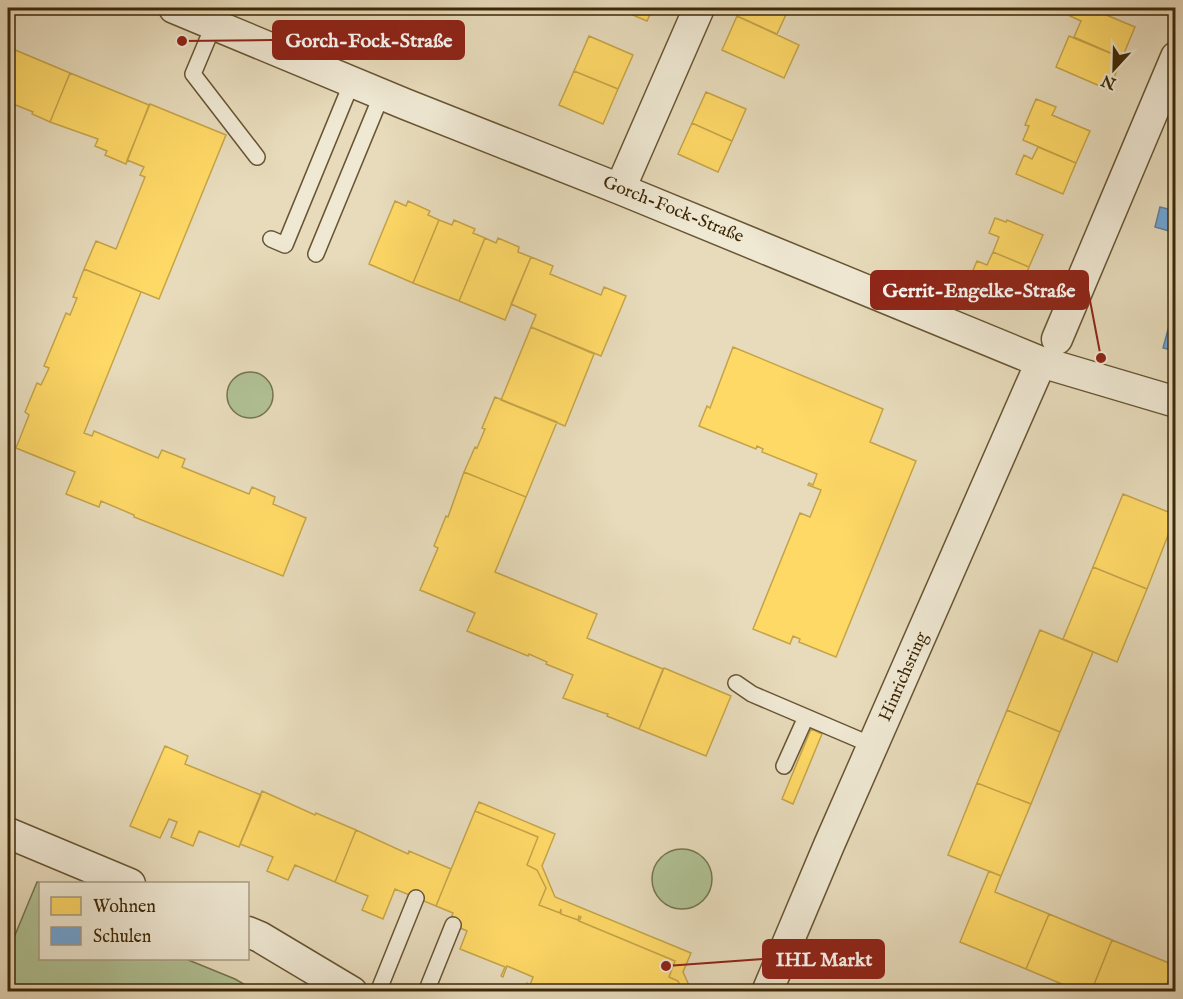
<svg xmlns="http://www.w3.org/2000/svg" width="1183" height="999" font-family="'IM FELL English',serif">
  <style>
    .green { fill: #b0c194; stroke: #76744d; stroke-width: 1.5 }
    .homes { fill: #ffd966; stroke: #c5a449; stroke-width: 1.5 }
    .schools { fill: #6fa8dc; stroke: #60829c; stroke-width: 1.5 }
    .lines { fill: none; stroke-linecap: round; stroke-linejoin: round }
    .lane-casing { stroke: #685533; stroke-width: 18 }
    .street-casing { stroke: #685533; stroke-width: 33 }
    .lane { stroke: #efe8d3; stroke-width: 15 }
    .street { stroke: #efe8d3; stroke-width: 30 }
    .labels { text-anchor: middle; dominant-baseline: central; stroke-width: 6; stroke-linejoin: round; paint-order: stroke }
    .street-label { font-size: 18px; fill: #3d2806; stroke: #efe8d3 }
    .leader { fill: none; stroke: #8f2418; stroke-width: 2 }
    .callout-dot { fill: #8f2418; stroke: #efe8d3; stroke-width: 2 }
    .callout { fill: #8f2418; stroke: #8f2418; stroke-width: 2 }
    .callout-label { font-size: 20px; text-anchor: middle; font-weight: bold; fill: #fff }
  </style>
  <rect width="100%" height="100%" fill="#e7dbbb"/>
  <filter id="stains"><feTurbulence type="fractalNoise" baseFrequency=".00333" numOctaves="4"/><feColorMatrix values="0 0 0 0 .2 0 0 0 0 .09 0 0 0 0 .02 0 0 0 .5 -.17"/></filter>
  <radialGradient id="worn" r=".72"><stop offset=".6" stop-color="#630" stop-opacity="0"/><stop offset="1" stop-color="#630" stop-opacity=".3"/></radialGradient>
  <path class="green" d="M227 395a23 23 0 1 1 46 0a23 23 0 1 1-46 0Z
    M652 879a30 30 0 1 1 60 0a30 30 0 1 1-60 0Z
    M37 882 42 883 40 958 186 959 235 979 256 991H8V952Z"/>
  <path class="homes" d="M616 8H653L647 21Z
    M741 8H789L777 34 737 16Z
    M1073 8H1107L1104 14 1135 27 1122 58 1074 37 1081 21 1070 16Z
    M737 16 799 45 784 78 722 50Z
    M589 36 633 55 618 89 574 71Z
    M1069 36 1122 58 1109 90 1056 67Z
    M8 47 70 73 50 122 32 114 33 112 8 102Z
    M574 71 618 89 603 124 559 105Z
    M70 73 149 105 126 164 105 155 107 151 95 146 98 139 50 122Z
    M706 92 746 109 732 141 692 123Z
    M1036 99 1056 107 1052 115 1090 131 1076 163 1023 140 1029 126 1025 125Z
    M150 104 226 135 159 299 84 269 96 241 116 249 145 177 140 175 144 167 127 160Z
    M692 123 732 141 718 172 678 154Z
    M1038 147 1076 163 1063 194 1016 174 1024 155 1032 159Z
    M395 201 406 206 408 201 430 211 428 215 439 220 413 283 369 264Z
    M995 218 1006 222 1007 220 1043 235 1029 267 993 252 999 237 989 233Z
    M439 220 452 225 454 220 475 229 473 233 485 238 459 301 413 283Z
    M485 238 496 243 498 238 519 247 518 252 531 257 505 320 459 301Z
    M993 252 1029 267 1016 298 980 283 981 281 970 277 977 261 987 265Z
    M531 257 553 266 550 274 601 295 604 287 626 296 601 356 531 327 536 315 511 304Z
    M84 269 141 292 84 433 92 436 94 431 158 458 162 450 185 459 182 467 249 494 252 487 275 497 273 504 306 518 283 576 134 517V515L101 501 99 507 66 494 75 472 16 448 29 415 25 412 37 383 41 385 49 368 44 366 66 313 70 315 77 298 73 297Z
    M531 327 594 354 565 426 501 400Z
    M733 347 883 409 870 442 916 461 836 657 799 642 800 639 793 636 790 644 753 629 800 513 810 517 821 490 808 485 809 483 813 485 817 474 762 452 763 449 757 446 756 449 699 426 707 406 710 408Z
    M495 397 557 422 526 497 464 472 475 447 477 448 485 429 482 428Z
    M464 472 526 497 495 572 597 614 587 638 663 669 639 729 607 716 608 714 604 713 563 698 573 675 546 664 547 662 529 654 528 656 467 631 475 613 420 590 438 548 434 546 446 516 448 517Z
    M1123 494 1176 515 1147 589 1093 567Z
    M1093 567 1147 589 1117 662 1063 639Z
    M1040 630 1093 652 1060 732 1007 710Z
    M664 668 731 696 706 756 639 729Z
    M1007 710 1060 732 1031 804 977 783Z
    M811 729 822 734 793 804 782 799Z
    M165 746 188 756 185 764 261 795 239 847 199 831 193 846 171 837 177 822 169 819 160 838 130 826Z
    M977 783 1031 804 1001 876 948 855Z
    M262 791 315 815 316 813 356 830 335 882 295 865 288 880 267 871 273 857 240 844Z
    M479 802 555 834 542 866 555 897 691 953 683 972 692 992H683L678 981 669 977 675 961 579 921 581 917 579 916 578 920 561 914V909L560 913 539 905 546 888 537 870 527 865 538 837 475 811Z
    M475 811 538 837 527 865 537 870 546 888 539 905 560 913 561 909V914L578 920 579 916 581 917 579 921 675 961 669 977 678 981 683 992H523L527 983 530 985 533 977 507 966 503 977 501 976 505 967 460 949 467 931 449 923 453 913 436 906Z
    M356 830 408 854 409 851 451 869 436 906 395 889 383 919 362 910 368 896 335 882Z
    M989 871 1001 876 995 892 1049 914 1026 969 960 942Z
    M1049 914 1112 940 1091 992H1081L1026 969Z
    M1112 940 1174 965 1164 992H1091Z"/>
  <path class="schools" d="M1160 207 1176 211V233L1155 227Z
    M1176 300V351L1163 348Z"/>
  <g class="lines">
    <defs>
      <path id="lane" d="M214 24 193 74 257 157
        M271 239 285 245 352 82
        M316 254 382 94
        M736 683 752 694 874 746
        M784 766 806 717
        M378 992 416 898
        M426 992 453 925"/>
      <path id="street" d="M174 8 405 104 620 189 1041 362 1176 402
        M620 189 699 8
        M1057 339 1176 57
        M8 833 130 884
        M248 932 260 937 352 992
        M767 992 829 845 1041 362"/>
    </defs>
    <use href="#lane" class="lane-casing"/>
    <use href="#street" class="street-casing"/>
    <use href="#lane" class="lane"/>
    <use href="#street" class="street"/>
  </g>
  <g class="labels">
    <g class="street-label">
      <text transform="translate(673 210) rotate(22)">Gorch-Fock-Straße</text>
      <text transform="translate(904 677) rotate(-66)">Hinrichsring</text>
    </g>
  </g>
  <path class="leader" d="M182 41L273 40M1101 358L1088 290M666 966L763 959"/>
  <g class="callout-dot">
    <circle cx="182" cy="41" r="6"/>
    <circle cx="1101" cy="358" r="6"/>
    <circle cx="666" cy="966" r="6"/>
  </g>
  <g class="callout">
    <rect x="273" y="21" width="191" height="38" rx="6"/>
    <rect x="871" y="271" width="217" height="38" rx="6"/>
    <rect x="763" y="940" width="121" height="38" rx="6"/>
  </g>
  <g class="callout-label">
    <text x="369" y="47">Gorch-Fock-Straße</text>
    <text x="979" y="297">Gerrit-Engelke-Straße</text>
    <text x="824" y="966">IHL Markt</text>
  </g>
  <rect width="1183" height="999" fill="none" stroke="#e7dbbb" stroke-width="30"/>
  <rect x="9" y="9" width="1165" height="981" fill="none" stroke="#3d2806" stroke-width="3"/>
  <rect x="15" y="15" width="1153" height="969" fill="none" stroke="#3d2806" stroke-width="1.5"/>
  <rect x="39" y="882" width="210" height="78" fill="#efe8d3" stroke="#a89b81" stroke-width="1.5"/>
  <rect x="51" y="897" width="30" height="18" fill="#ffd966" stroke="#a89b81" stroke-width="1.5"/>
  <text x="93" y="912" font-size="18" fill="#3d2806">Wohnen</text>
  <rect x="51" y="927" width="30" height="18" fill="#6fa8dc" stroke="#a89b81" stroke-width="1.5"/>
  <text x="93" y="942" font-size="18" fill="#3d2806">Schulen</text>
  <g transform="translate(1114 69) rotate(202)" stroke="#efe8d3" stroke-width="4.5" paint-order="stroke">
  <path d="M0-4.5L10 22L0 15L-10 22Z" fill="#3d2806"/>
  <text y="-9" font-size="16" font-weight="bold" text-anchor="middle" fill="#3d2806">N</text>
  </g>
  <rect width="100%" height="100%" filter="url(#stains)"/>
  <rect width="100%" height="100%" fill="url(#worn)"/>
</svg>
